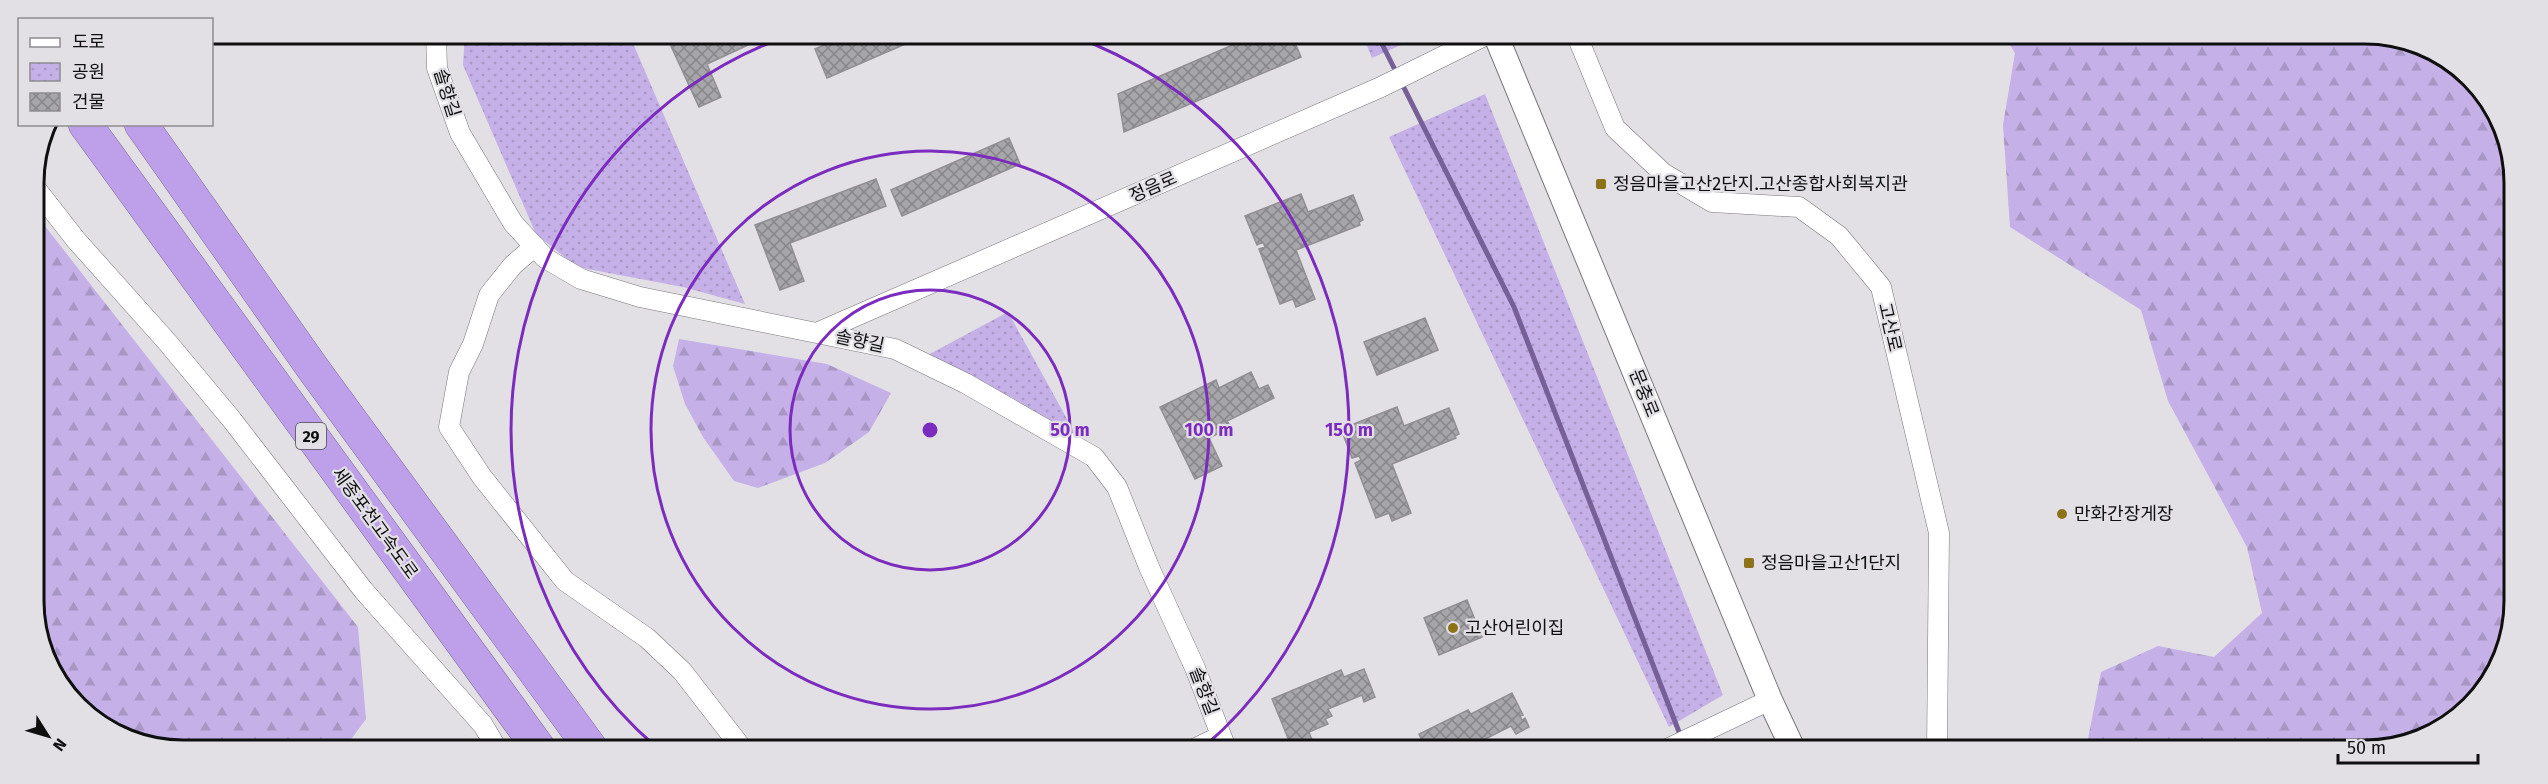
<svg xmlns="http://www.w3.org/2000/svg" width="2548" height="784" font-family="'Fira Sans','Noto Sans KR',sans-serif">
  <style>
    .forest { fill: url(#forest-firs) }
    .park { fill: url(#park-dots) }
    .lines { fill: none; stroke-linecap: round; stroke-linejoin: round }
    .stream { stroke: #776098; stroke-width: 5 }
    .building { fill: url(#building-cross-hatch); stroke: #918f94; stroke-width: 1.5 }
    .minor-casing { stroke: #78777b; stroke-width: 21 }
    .tertiary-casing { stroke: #78777b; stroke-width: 26 }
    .motorway-casing { stroke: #806d9d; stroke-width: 34 }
    .minor { stroke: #fff; stroke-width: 20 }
    .tertiary { stroke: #fff; stroke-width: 24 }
    .motorway { stroke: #bda0e9; stroke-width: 33 }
    .ring { fill: none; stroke: #7b2cbf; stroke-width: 3 }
    .poi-dot { fill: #8d7317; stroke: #e2e0e5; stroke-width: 2 }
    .labels { text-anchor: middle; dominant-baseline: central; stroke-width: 4.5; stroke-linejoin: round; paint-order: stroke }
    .shield { fill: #e2e0e5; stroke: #4e4e50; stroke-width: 1.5 }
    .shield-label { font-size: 16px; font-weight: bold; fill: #0f0f10 }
    .street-label { font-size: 18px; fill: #0f0f10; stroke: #e2e0e5 }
    .poi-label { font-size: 18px; fill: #0f0f10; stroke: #e2e0e5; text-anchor: start }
    .rim { fill: none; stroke: #0f0f10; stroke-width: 3 }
    .centre { fill: #7b2cbf; stroke: #e2e0e5; stroke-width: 3 }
    .ring-label { font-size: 18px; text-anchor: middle; font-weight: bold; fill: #7b2cbf; stroke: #e2e0e5; stroke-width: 4.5; stroke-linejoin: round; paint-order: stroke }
  </style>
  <defs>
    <pattern id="forest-firs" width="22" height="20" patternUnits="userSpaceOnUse" patternTransform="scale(1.5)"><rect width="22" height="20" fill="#c5b0e7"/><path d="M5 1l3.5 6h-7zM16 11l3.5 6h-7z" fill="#a896c5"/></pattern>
    <pattern id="park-dots" width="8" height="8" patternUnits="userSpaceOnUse" patternTransform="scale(1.5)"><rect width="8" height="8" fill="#c5b0e7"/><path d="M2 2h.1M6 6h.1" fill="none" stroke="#a896c5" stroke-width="1.8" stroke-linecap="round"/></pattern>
    <pattern id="building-cross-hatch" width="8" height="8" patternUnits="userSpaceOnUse" patternTransform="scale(1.5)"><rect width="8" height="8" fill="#a7a6aa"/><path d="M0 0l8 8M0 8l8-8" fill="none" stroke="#868689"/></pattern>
  </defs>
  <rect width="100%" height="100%" fill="#e2e0e5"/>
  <path class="forest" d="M2005 37 2404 38 2471 77 2512 154 2510 640 2490 684 2457 720 2375 751 2100 750 2088 739 2101 672 2158 646 2214 657 2262 613 2247 547 2168 401 2141 310 2010 227 2003 125 2015 53Z
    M34 212 358 627 366 719 346 746H144L70 700 36 630Z
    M679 339 827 364 891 393 869 432 825 463 758 488 734 481 703 437 685 404 673 366Z"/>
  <path class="park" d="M465 34H629L745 304 683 287 577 267 536 234 463 65Z
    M1363 36H1421L1372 58Z
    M1485 94 1723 695 1669 727 1389 137Z
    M1008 312 1082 446 1013 398 926 356Z"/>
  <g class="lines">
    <path class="stream" d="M1378 36 1514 307 1681 737"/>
  </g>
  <path class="building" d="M696 34H772L707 64 721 97 699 107 671 46Z
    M848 35H926L827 78 815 49Z
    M1256 35 1292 36 1301 57 1124 132 1118 94Z
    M1009 138 1020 164 902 216 891 190Z
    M876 179 886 206 790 243 804 281 780 290 755 225Z
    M1301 194 1308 212 1353 195 1363 220 1359 222 1360 225 1296 250 1315 299 1296 307 1293 299 1280 304 1259 249 1265 247 1263 242 1257 245 1245 216Z
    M1425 318 1438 350 1377 375 1364 342Z
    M1251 372 1259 389 1268 385 1274 398 1227 421 1231 427 1209 438 1222 466 1195 479 1160 407 1216 380 1219 388Z
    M1397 407 1404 426 1449 408 1459 434 1455 436 1456 438 1392 464 1411 513 1392 521 1389 513 1376 518 1355 463 1361 460 1359 456 1352 458 1341 429Z
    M1467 600 1482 637 1439 655 1424 618Z
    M1364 669 1375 697 1364 702 1362 695 1328 709 1332 716 1325 719 1328 724 1309 732 1315 748H1292L1272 699 1341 670 1344 677Z
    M1512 693 1523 715 1520 716 1522 720 1525 718 1529 727 1516 734 1511 726 1485 739 1488 745 1482 749H1426L1419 734 1468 710 1471 714Z"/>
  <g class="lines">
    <defs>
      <path id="minor" d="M436 34 437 68 460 133 513 223 545 258 581 279 640 297 895 349 965 383 1094 457 1117 487 1149 567 1195 668 1226 748
        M1577 36 1615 128 1663 173 1712 202 1799 207 1839 236 1881 287 1939 533 1937 750
        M33 185 76 240 168 343 232 420 364 591 483 725 496 747
        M535 246 513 265 489 295 473 344 459 372 449 427 482 477 565 581 647 638 682 671 741 747
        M819 332 1381 87 1484 36
        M1196 748 1221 736
        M1667 749 1770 700"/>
      <path id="tertiary" d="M1496 36 1770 700 1793 749"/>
      <path id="motorway" d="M85 124 538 747
        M141 124 314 370 590 747"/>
    </defs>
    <use href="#minor" class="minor-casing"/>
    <use href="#tertiary" class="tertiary-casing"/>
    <use href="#motorway" class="motorway-casing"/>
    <use href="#minor" class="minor"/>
    <use href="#tertiary" class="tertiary"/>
    <use href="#motorway" class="motorway"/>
  </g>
  <g class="ring">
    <circle cx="930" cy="430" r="140"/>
    <circle cx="930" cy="430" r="279"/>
    <path d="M655 746A419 419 0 0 1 790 35M1070 35A419 419 0 0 1 1205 746"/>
  </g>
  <g class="poi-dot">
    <rect x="1595" y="178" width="12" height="12" rx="3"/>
    <circle cx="2062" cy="514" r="6"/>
    <rect x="1743" y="557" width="12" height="12" rx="3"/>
    <circle cx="1453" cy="628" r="6"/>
  </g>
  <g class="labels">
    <rect class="shield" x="296" y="423" width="30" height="26" rx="4.5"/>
    <g class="shield-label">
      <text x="311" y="436">29</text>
    </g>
    <g class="street-label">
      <text transform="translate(447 93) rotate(73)">솔향길</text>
      <text transform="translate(1153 187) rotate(-24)">정음로</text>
      <text transform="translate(1890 327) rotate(77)">고산로</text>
      <text transform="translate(860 341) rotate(12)">솔향길</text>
      <text transform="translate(1644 393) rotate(68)">문충로</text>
      <text transform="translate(375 523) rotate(54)">세종포천고속도로</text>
      <text transform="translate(1204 691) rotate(69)">솔향길</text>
    </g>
    <g class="poi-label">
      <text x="1613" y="184">정음마을고산2단지.고산종합사회복지관</text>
      <text x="2074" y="514">만화간장게장</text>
      <text x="1761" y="563">정음마을고산1단지</text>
      <text x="1465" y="628">고산어린이집</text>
    </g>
  </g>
  <path d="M0 0H2548V784H0ZM183 44H2365A139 139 0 0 1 2504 183V601A139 139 0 0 1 2365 740H183A139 139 0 0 1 44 601V183A139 139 0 0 1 183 44Z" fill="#e2e0e5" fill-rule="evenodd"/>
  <path class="rim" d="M183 44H2365A139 139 0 0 1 2504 183V601A139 139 0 0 1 2365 740H183A139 139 0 0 1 44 601V183A139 139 0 0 1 183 44Z"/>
  <circle cx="930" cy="430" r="9" class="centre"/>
  <g class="ring-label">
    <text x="1070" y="436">50 m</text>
    <text x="1209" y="436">100 m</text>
    <text x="1349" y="436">150 m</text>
  </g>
  <rect x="18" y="18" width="195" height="108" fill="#e2e0e5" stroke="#8e8c90" stroke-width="1.5"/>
  <rect x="30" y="38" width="30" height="9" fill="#ffffff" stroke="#8e8c90" stroke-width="1.5"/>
  <text x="72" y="48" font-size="18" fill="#0f0f10">도로</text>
  <rect x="30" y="63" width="30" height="18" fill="url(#park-dots)" stroke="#8e8c90" stroke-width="1.5"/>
  <text x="72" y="78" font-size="18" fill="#0f0f10">공원</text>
  <rect x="30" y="93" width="30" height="18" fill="url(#building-cross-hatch)" stroke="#8e8c90" stroke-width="1.5"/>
  <text x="72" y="108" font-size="18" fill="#0f0f10">건물</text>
  <g transform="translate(48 736) rotate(127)" stroke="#e2e0e5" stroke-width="4.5" paint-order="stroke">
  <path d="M0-4.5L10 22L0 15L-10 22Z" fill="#0f0f10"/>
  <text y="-9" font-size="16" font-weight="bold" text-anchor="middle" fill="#0f0f10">N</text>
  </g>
  <path d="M2338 754v9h140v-9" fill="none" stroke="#0f0f10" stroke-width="3"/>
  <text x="2347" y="754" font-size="18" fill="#0f0f10" stroke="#e2e0e5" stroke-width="4.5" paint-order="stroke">50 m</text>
</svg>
